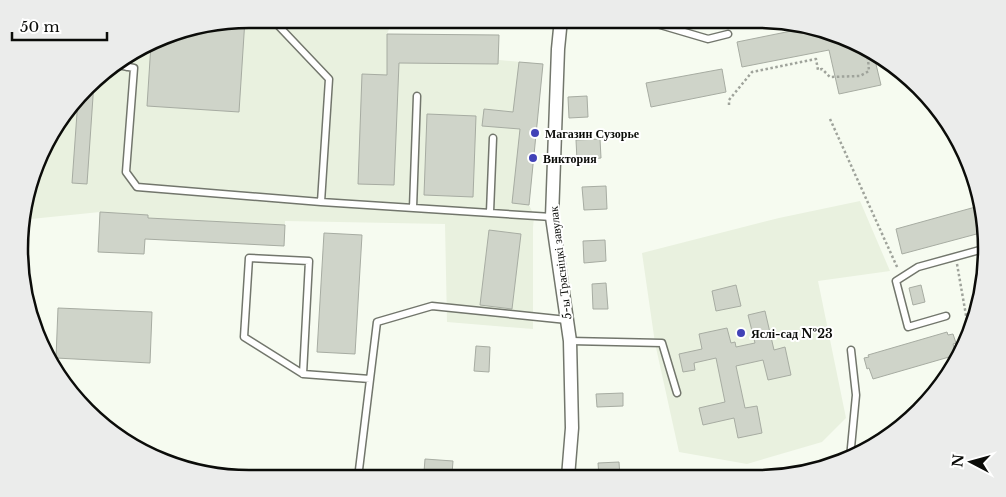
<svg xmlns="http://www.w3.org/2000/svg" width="1006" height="497" font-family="'Libre Baskerville',serif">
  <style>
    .built { fill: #e9f1df }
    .green { fill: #dff3c3 }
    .building { fill: #cfd4c9; stroke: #a7aca2 }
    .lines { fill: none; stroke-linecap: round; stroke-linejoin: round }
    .service-casing { stroke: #72766c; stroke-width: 9 }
    .minor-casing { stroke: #72766c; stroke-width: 15 }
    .path { stroke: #9fa39b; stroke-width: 2.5; stroke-dasharray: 2.5 2.5; stroke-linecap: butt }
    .service { stroke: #fff; stroke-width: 6 }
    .minor { stroke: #fff; stroke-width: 12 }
    .poi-dot { fill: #4142b7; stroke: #fff; stroke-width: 2 }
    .labels { text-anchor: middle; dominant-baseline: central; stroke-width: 4; stroke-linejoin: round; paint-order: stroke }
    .poi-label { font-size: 12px; font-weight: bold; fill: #0b0c09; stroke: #fff; text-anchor: start }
    .street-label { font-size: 12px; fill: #0b0c09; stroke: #fff }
    .rim { fill: none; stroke: #0b0c09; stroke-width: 2.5 }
  </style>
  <rect width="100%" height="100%" fill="#f6fbf0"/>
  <path class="built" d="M249 19H393L387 34 499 35V60L543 64 529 205 534 215 533 228V329L447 322 445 224 285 221 284 246 145 239 144 254 98 252 100 212 31 219 32 183 57 121 108 66 174 31Z
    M860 201 890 271 818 281 846 418 822 442 747 464 679 452 655 343 642 253 779 218Z"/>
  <path class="green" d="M699 19H745L704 26Z
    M750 19 771 21 753 28Z"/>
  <path class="building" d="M245 19 239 112 147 106 151 44 174 31Z
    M806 28 846 36 874 56 881 85 839 94 829 50 742 67 737 42Z
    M387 34 499 35 498 64 399 63 394 185 358 184 362 74 387 75Z
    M519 62 543 64 529 205 512 203 520 129 482 126 484 109 513 112Z
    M722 69 726 92 651 107 646 83Z
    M94 82 87 184 72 183 78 99Z
    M587 96 588 117 569 118 568 97Z
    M427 114 476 116 473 197 424 195Z
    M600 139 601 158 577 160 576 140Z
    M606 186 607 209 584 210 582 187Z
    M979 206 984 232 902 254 896 229Z
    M100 212 148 215V218L285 225 284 246 145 239 144 254 98 252Z
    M489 230 521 234 512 309 480 305Z
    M324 233 362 235 355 354 317 352Z
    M605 240 606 261 584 263 583 241Z
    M606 283 608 309H593L592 284Z
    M736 285 741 306 716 311 712 291Z
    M921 285 925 302 913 305 909 288Z
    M58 308 152 312 150 363 56 358Z
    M765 311 774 350 785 347 791 375 768 380 763 360 736 366 745 408 757 406 762 433 738 438 734 418 703 425 699 408 725 402 716 358 694 363 695 370 683 372 679 354 702 349 699 334 727 328 731 343 735 342 736 347 755 343 748 315Z
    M947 332 948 335 953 334 956 343 953 344 956 355 873 379 869 368 867 369 864 358 869 357 868 355Z
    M476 346 490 347 489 372 474 371Z
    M623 393V406L597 407 596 394Z
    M425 459 453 461 452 474 424 472Z
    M619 462 620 477H599L598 463Z"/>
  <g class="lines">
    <defs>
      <path id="service" d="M272 19 329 79 321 202
        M640 19 708 39 728 34
        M112 64 134 68 126 172 137 187 321 202 552 217
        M127 67 128 56
        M413 208 417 96
        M490 212 493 138
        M946 316 908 327 896 281 918 267 987 248
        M570 341 662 343 677 393
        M303 374 309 261 249 258 244 337 303 374 370 379
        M850 458 856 395 851 350
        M358 478 377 322 432 306 567 320"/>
      <path id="minor" d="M561 19 558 49 552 217 570 341 572 428 568 477"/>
    </defs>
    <use href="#service" class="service-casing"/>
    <use href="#minor" class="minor-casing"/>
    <path class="path" d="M729 105V100L752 72 816 59 818 70 822 69 830 77 860 76 869 71 868 59 862 47
      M830 119 898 269
      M957 264 967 321 964 347"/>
    <use href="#service" class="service"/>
    <use href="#minor" class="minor"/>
  </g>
  <g class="poi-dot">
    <circle cx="535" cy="133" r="5"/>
    <circle cx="533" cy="158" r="5"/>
    <circle cx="741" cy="333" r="5"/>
  </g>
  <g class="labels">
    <g class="poi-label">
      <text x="545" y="133">Магазин Сузорье</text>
      <text x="543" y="158">Виктория</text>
      <text x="751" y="333">Яслі-сад №23</text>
    </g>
    <g class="street-label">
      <text transform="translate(560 263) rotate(-97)">5-ы Трасніцкі завулак</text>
    </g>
  </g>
  <path d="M0 0H1006V497H0ZM249 28H757A221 221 0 0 1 978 249V249A221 221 0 0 1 757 470H249A221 221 0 0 1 28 249V249A221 221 0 0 1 249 28Z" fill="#ebeceb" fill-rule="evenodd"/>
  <path class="rim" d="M249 28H757A221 221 0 0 1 978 249V249A221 221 0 0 1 757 470H249A221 221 0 0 1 28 249V249A221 221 0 0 1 249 28Z"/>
  <g transform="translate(971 462) rotate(276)" stroke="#ffffff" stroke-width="4" paint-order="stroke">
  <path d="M0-4L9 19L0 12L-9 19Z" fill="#0b0c09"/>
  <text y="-8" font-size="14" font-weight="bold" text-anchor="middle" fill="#0b0c09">N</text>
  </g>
  <path d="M12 32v8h95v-8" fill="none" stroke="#0b0c09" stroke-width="2.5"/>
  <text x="20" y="32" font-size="15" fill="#0b0c09" stroke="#ffffff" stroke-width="4" paint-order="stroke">50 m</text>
</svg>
